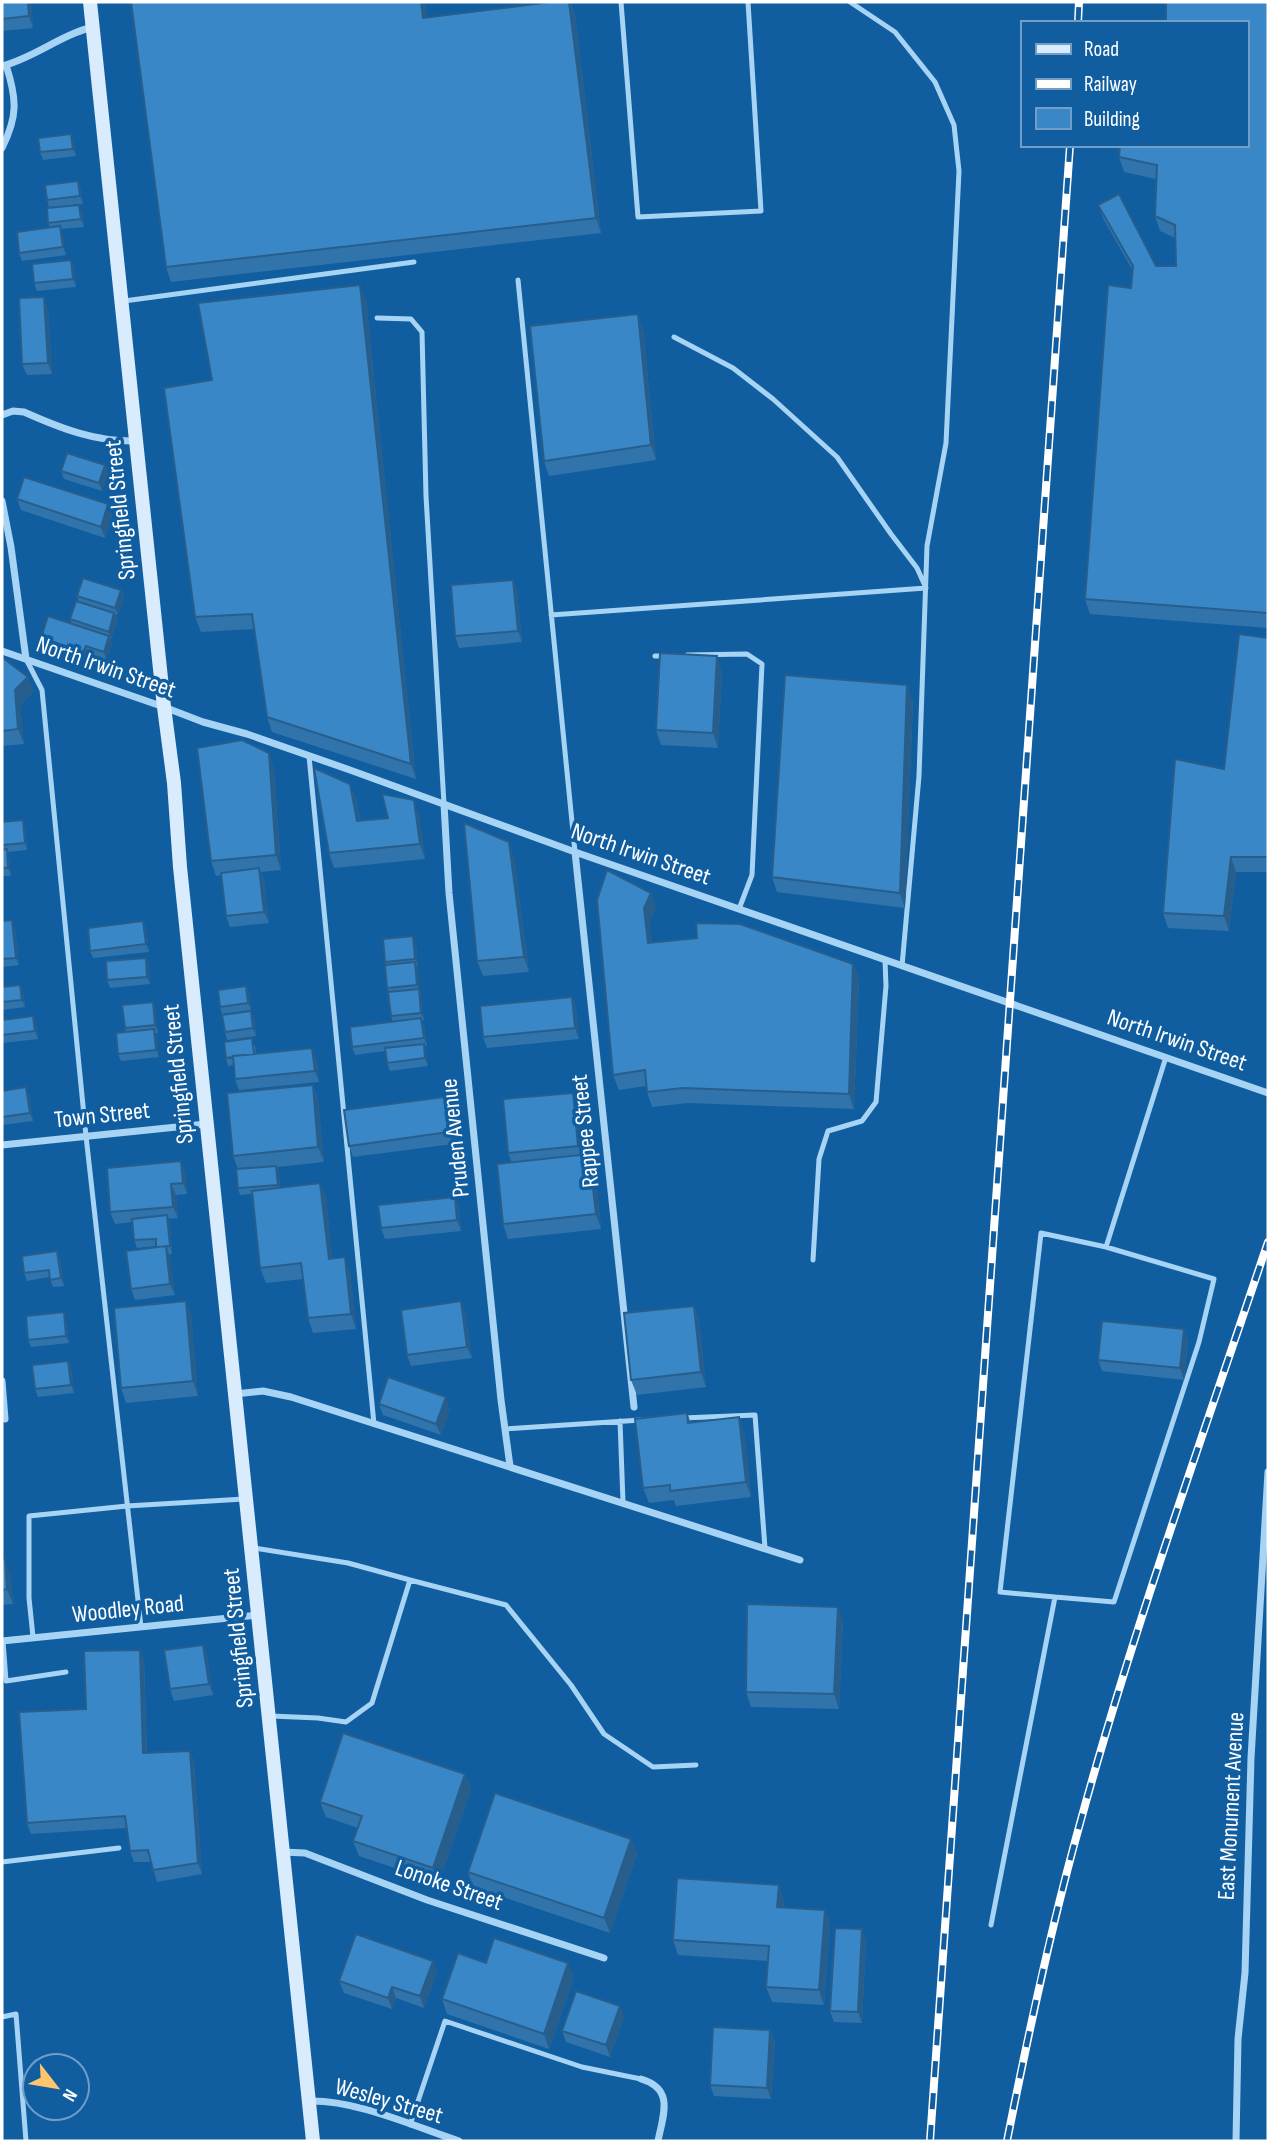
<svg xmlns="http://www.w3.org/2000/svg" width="1270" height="2143" font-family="'Sofia Sans Condensed',sans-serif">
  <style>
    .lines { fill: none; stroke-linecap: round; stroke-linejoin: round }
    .service { stroke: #a7d3f5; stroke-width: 5 }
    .minor { stroke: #a7d3f5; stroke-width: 7 }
    .secondary { stroke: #d8ecfe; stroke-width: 14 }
    .rail-casing { stroke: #fff; stroke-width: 8 }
    .rail { stroke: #105ea0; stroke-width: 5; stroke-dasharray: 16; stroke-linecap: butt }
    .wall { fill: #3174ab }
    .shaded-wall { fill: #285e8b }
    .building { fill: #3987c7; stroke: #285e8b; stroke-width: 2 }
    .labels { text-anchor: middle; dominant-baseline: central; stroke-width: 7; stroke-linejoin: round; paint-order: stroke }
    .street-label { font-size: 24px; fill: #fff; stroke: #105ea0 }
  </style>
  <rect width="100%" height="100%" fill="#105ea0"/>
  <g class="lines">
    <path class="service" d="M621 2 638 217 761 211 748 2
      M850 2 895 32 935 82 954 125 959 171 946 443 927 546 919 776 902 966
      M518 280 575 852
      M124 301 414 262
      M377 318 411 319 422 332 426 496 444 804
      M551 615 926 588 917 568 891 534 837 457 773 399 733 368 674 337
      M687 655 747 654 762 664 752 875 739 909
      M655 656H666
      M26 659 42 690 86 1136 141 1627
      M309 756 374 1424
      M813 1260 819 1159 828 1131 862 1121 876 1102 886 986 885 960
      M683 1418 755 1415 765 1548
      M620 1421 623 1502
      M505 1429 641 1420
      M254 1548 348 1563 410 1580 372 1703 346 1722 318 1718 271 1716
      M410 1580 506 1605 571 1685 604 1734 653 1767 696 1765
      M1055 1597 1114 1602 1199 1342 1214 1279 1106 1247
      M33 1637 29 1598V1516L127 1506 244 1499
      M3 1641 6 1681 66 1672
      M2 1862 119 1848
      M991 1925 1055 1597 1000 1592 1041 1233 1106 1247 1166 1057
      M2 2017 16 2014 26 2141
      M410 2125 445 2021 582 2067 641 2079"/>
    <path class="minor" d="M2 66C34 58 60 35 93 27
      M2 148C18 116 17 99 6 65
      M2 415 13 411 24 412C60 428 95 442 136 441
      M2 501 11 547 26 659
      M2 651 164 707 203 722 247 734 350 770 575 852 1268 1093
      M444 804 449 893 501 1400 510 1466
      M575 852 634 1407
      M2 1145 206 1124
      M2 1381 5 1419
      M235 1394 263 1391 291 1397 800 1560
      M2 1641 258 1615
      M282 1852 305 1853 427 1900 604 1958
      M641 2079C675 2089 663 2115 658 2141
      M309 2101C357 2100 413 2126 459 2141
      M1236 2141 1238 2039 1245 1973 1251 1758 1268 1472"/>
    <path class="secondary" d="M90 2 164 707 174 783 180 867 313 2141"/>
    <defs>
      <path id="rail" d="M1078 23 1079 2
        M930 2141 1070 145
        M1007 2141C1028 2035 1050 1931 1079 1827 1133 1629 1203 1436 1268 1242"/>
    </defs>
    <use href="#rail" class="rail-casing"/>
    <use href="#rail" class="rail"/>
  </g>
  <path class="wall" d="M2 2H31L33 28 2 31Z
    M131 2H425L427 18 551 2H570L575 14 601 233 171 282 166 267Z
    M1268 2V628L1090 614 1085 599 1131 288 1133 271 1104 220 1098 205 1156 266H1176L1175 238 1160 231 1155 216 1156 179 1124 172 1119 157 1247 145Z
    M74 142 76 156 43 160 40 152Z
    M78 181 81 189 83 204 49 207 47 200Z
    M82 212 84 227 61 229 66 255 22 261 19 253 50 227 48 223Z
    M71 260 74 268 76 287 37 291 34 283Z
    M366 300 416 779 272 732 267 717 254 629 201 632 195 617 212 380Z
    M48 309 52 374 27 375 22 364Z
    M643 329 656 460 549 476 544 461Z
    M105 465 108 473 102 491 64 479 61 471Z
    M17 499 108 504 112 516 105 538 21 510Z
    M513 580 517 591 522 642 459 648 455 636Z
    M121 590 124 597 118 615 115 614 117 621 111 639H110L112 644 106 660 88 654 86 660 43 645 41 638 72 624 70 619 79 602 77 596Z
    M1268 638V872H1236L1229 931 1168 928 1163 913 1224 769Z
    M2 659 28 677 33 692 20 705 24 744 2 746Z
    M722 671 718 748 661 745 656 730Z
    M913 700 905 908 777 892 772 877Z
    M274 768 281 870 261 872 264 879 269 923 230 927 226 916 222 875 216 876 211 861Z
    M350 784 356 799 360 821 419 815 425 859 334 868 329 853Z
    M2 822 25 827 27 850 8 852 9 857 11 876H2Z
    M514 857 529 972 483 976 477 961Z
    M597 900 656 908 649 923 652 943 853 964 859 979 854 1109 688 1103 652 1107 647 1092 646 1086 619 1090 613 1075Z
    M2 921 15 927 19 965 2 967Z
    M143 921 146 929 149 952 93 958 90 951Z
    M416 944 418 967H417L424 1020 422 1021 424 1026 427 1046H424L428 1066 390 1071 387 1063 385 1051 355 1055 352 1047 393 1022 391 1016 385 962Z
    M146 958 149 965 150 984 110 988 107 980Z
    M246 986 249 994 251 1010 222 1014 220 1007Z
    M2 987 23 992 25 1007 2 1010Z
    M572 997 576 1008 579 1039 487 1048 483 1037Z
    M153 1002 155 1009 158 1033H156L159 1057 121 1061 118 1054 126 1032 125 1028Z
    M251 1011 254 1019 256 1036 227 1040 225 1032Z
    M2 1020 36 1024 38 1039 2 1043Z
    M255 1045 256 1054 317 1060 319 1082 239 1090 235 1079 234 1065 228 1066 226 1058Z
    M313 1085 318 1100 324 1162 277 1167 279 1173 280 1188 320 1183 326 1198 332 1259 350 1272 356 1329 313 1333 308 1318 303 1279 266 1283 260 1268 252 1194 240 1195 238 1188V1169L233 1156Z
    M2 1091 29 1095 33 1121 2 1125Z
    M573 1093 577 1104 582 1155 589 1154 595 1169 601 1229 508 1239 503 1224 512 1163 508 1153Z
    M448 1108 453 1144 353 1157 349 1146Z
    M181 1161 185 1172 187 1194 176 1195 178 1218 168 1219 170 1223 172 1254H169L175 1295 135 1300 131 1289 156 1246 137 1248 134 1240 132 1222 115 1224 110 1212Z
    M455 1197 459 1208 461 1231 385 1239 381 1228Z
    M57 1251 60 1259 64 1286 53 1287 49 1277 27 1281 24 1273Z
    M186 1301 191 1316 198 1396 126 1403 121 1388Z
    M694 1306 699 1321 706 1387 637 1395 631 1380Z
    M64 1312 66 1320 69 1343 31 1347 28 1340Z
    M465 1313 472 1358 411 1366 407 1355Z
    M1188 1340 1184 1380 1102 1371 1098 1360Z
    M68 1361 71 1368 74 1393 38 1397 35 1389Z
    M379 1404 450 1409 441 1435 383 1415Z
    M687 1413 691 1423 744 1432 751 1497 676 1506 674 1500 649 1503 643 1488Z
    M2 1559 10 1574 13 1604 2 1605Z
    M843 1622 839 1709 751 1707 746 1692Z
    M203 1645 207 1656 213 1695 174 1701 170 1689Z
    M140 1650 144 1661 147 1752 190 1751 194 1763 202 1874 157 1882 151 1862H134L130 1851 127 1828 31 1834 27 1823 86 1709Z
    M465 1774 471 1789 439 1883 359 1856 353 1841 358 1828 326 1817 320 1802Z
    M631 1839 637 1854 610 1933 473 1887 468 1872Z
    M784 1900V1908L825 1910 830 1925 824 2005 772 2002 766 1987 768 1961 678 1955 673 1940Z
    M866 1940 862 2023 834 2022 830 2011Z
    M486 1963 574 1978 549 2049 447 2014 442 1999Z
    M437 1972 424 2008 396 1998 392 2009 344 1993 339 1981Z
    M624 2017 610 2057 566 2042 562 2031Z
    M770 2030 775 2042 771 2099 714 2096 710 2085Z"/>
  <path class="shaded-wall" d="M28 2H31L33 28 29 16Z
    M421 2H425L429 33 423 18Z
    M569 2 575 14 601 233 596 218Z
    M71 134 74 142 76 156 73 149Z
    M78 181 81 189 83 204 80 196Z
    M79 205 82 212 84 227 81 219Z
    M60 226 63 234 66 255 63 247Z
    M71 260 74 268 76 287 73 279Z
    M360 285 366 300 416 779 411 764Z
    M44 297 48 309 52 374 48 363Z
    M638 314 643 329 656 460 651 445Z
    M105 465 108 473 102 491 99 483Z
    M108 504 112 516 105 538 101 527Z
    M513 580 517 591 522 642 518 631Z
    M121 590 124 597 118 615 115 608Z
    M114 613 117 621 111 639 109 632Z
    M109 636 112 644 106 660 104 652Z
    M86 646 88 654 86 660 83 652Z
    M717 656 722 671 718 748 713 733Z
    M28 677 33 692 20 705 24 744 18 729 15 690Z
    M907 685 913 700 905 908 900 893Z
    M269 753 274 768 281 870 276 855Z
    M350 784 356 799 362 836 357 821Z
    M414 800 419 815 425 859 420 844Z
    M23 820 25 827 27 850 25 843Z
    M509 842 514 857 529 972 524 957Z
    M7 849 9 857 11 876 8 868Z
    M1231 857 1236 872 1229 931 1224 916Z
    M259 868 264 879 269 923 264 912Z
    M651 893 656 908 649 923 654 958 648 943 644 908Z
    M12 920 15 927 19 965 16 958Z
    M143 921 146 929 149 952 146 944Z
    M413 936 416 944 418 967 415 959Z
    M146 958 149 965 150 984 147 977Z
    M415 962 418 970 424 1020 421 1013Z
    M853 964 859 979 854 1109 849 1094Z
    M20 985 23 992 25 1007 22 1000Z
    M246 986 249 994 251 1010 248 1003Z
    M572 997 576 1008 579 1039 575 1028Z
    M153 1002 155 1009 158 1033 155 1025Z
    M251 1011 254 1019 256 1036 253 1028Z
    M33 1016 36 1024 38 1039 35 1031Z
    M421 1018 424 1026 427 1046 424 1038Z
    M154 1029 157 1036 159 1057 156 1050Z
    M424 1044 426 1051 428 1066 425 1058Z
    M312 1048 317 1060 319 1082 315 1071Z
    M313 1085 318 1100 324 1162 318 1147Z
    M26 1087 29 1095 33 1121 30 1113Z
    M573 1093 577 1104 582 1158 578 1146Z
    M444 1097 448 1108 453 1144 449 1132Z
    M589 1154 595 1169 601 1229 596 1214Z
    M181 1161 185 1172 187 1194 183 1183Z
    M276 1166 279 1173 280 1192 278 1185Z
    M320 1183 326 1198 334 1274 329 1259Z
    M171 1184 176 1195 178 1218 173 1207Z
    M455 1197 459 1208 461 1231 457 1220Z
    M167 1215 170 1223 172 1254 170 1246Z
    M166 1246 170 1257 175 1295 170 1284Z
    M57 1251 60 1259 64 1286 61 1278Z
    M345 1257 350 1272 356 1329 351 1314Z
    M186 1301 191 1316 198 1396 193 1381Z
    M461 1301 465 1313 472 1358 467 1347Z
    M694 1306 699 1321 706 1387 701 1372Z
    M64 1312 66 1320 69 1343 66 1336Z
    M1184 1329 1188 1340 1184 1380 1180 1368Z
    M68 1361 71 1368 74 1393 71 1385Z
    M446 1397 450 1409 441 1435 436 1424Z
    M739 1417 744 1432 751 1497 746 1482Z
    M5 1559 10 1574 13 1604 7 1589Z
    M838 1607 843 1622 839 1709 834 1694Z
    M203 1645 207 1656 213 1695 209 1684Z
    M140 1650 144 1661 147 1764 143 1753Z
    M190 1751 194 1763 202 1874 198 1863Z
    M465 1774 471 1789 439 1883 433 1868Z
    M631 1839 637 1854 610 1933 604 1918Z
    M779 1885 784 1900 782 1922 777 1907Z
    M825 1910 830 1925 824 2005 819 1990Z
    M862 1929 866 1940 862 2023 858 2012Z
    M433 1961 437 1972 424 2008 420 1996Z
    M568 1963 574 1978 549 2049 544 2034Z
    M392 1987 396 1998 392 2009 388 1998Z
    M620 2006 624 2017 610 2057 606 2045Z
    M770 2030 775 2042 771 2099 767 2088Z"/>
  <path class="building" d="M2 2H28L29 16 2 19Z
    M131 2H421L423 18 551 2H569L596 218 166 267Z
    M1166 2H1268V613L1085 599 1108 285 1131 288 1133 266 1098 205 1119 194 1156 266H1176L1175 225 1155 216 1157 165 1119 157 1120 145H1247V23H1166Z
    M71 134 73 149 40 152 38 138Z
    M78 181 80 196 47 200 45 185Z
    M79 205 81 219 48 223 47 208Z
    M60 226 63 247 19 253 17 232Z
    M71 260 73 279 34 283 32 264Z
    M360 285 411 764 267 717 252 614 195 617 164 388 212 380 198 303Z
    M44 297 48 363 22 364 19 298Z
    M638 314 651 445 544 461 530 326Z
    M67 453 105 465 99 483 61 471Z
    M24 477 108 504 101 527 17 499Z
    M83 578 121 590 115 608 77 596Z
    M513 580 518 631 455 636 451 585Z
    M76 601 114 613 109 632 70 619Z
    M48 616 109 636 104 652 86 646 83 652 41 638Z
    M1239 634 1268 638V857H1231L1224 916 1163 913 1175 759 1224 769Z
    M660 653 717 656 713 733 656 730Z
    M3 658 28 677 15 690 18 729 2 731V659Z
    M785 675 907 685 900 893 772 877Z
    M242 740 269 753 276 855 211 861 197 748Z
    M314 768 350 784 357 821 388 818 382 794 414 800 420 844 329 853Z
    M23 820 25 843 2 845V822Z
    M464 823 509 842 524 957 477 961Z
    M7 849 8 868H2V850Z
    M259 868 264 912 226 916 221 873Z
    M607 870 651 893 644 908 648 943 697 938 696 923 740 924 853 964 849 1094 683 1088 647 1092 645 1070 613 1075 597 900Z
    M12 920 16 958 2 959V921Z
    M143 921 146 944 90 951 88 928Z
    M413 936 415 959 385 962 383 939Z
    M146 958 147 977 107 980 106 961Z
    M415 962 417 985 387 988 385 965Z
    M20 985 22 1000 2 1002V987Z
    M246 986 248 1003 220 1007 218 990Z
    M419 989 421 1013 391 1016 388 992Z
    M572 997 575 1028 483 1037 480 1006Z
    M153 1002 155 1025 125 1028 122 1005Z
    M251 1011 253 1028 225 1032 222 1015Z
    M33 1016 35 1031 2 1035V1020Z
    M421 1018 424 1038 352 1047 350 1027Z
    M154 1029 156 1050 118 1054 116 1033Z
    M252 1038 254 1054 233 1056V1057L226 1058 224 1042Z
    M424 1044 425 1058 387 1063 385 1048Z
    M312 1048 315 1071 235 1079 233 1056Z
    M313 1085 318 1147 233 1156 227 1093Z
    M26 1087 30 1113 2 1117V1091Z
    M573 1093 578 1146 508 1153 503 1099Z
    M444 1097 449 1132 349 1146 344 1110Z
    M589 1154 596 1214 503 1224 497 1164Z
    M181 1161 183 1183 171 1184 173 1207 110 1212 107 1168Z
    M276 1166 278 1185 238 1188 236 1169Z
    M320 1183 329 1259 345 1257 351 1314 308 1318 301 1263 260 1268 252 1191Z
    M455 1197 457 1220 381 1228 378 1205Z
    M167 1215 170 1246 156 1247V1239L134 1240 132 1219Z
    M166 1246 170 1284 131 1289 126 1251Z
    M57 1251 61 1278 50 1280 49 1270 24 1273 22 1256Z
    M186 1301 193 1381 121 1388 114 1308Z
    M461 1301 467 1347 407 1355 401 1310Z
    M694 1306 701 1372 631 1380 624 1313Z
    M64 1312 66 1336 28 1340 26 1316Z
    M1102 1321 1184 1329 1180 1368 1098 1360Z
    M68 1361 71 1385 35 1389 32 1365Z
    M388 1377 446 1397 436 1424 379 1404Z
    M687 1413 688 1423 739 1417 746 1482 670 1491V1485L643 1488 635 1419Z
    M2 1559H5L7 1589 2 1590Z
    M747 1604 838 1607 834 1694 746 1692Z
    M203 1645 209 1684 170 1689 164 1650Z
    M140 1650 143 1753 190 1751 198 1863 153 1870 148 1850 130 1851 125 1816 27 1823 19 1712 86 1709 84 1651Z
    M343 1733 465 1774 433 1868 353 1841 362 1816 320 1802Z
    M495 1793 631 1839 604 1918 468 1872Z
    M677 1878 779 1885 777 1907 825 1910 819 1990 766 1987 769 1946 673 1940Z
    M835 1928 862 1929 858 2012 830 2011Z
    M356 1934 433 1961 420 1996 392 1987 388 1998 339 1981Z
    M494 1938 568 1963 544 2034 442 1999 458 1953 486 1963Z
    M576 1991 620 2006 606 2045 562 2031Z
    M713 2027 770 2030 767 2088 710 2085Z"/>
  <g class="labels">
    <g class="street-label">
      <text transform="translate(120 510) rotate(-96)">Springfield Street</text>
      <text transform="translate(106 667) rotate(19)">North Irwin Street</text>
      <text transform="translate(641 854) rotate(19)">North Irwin Street</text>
      <text transform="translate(1177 1040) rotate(19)">North Irwin Street</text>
      <text transform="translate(178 1074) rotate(-96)">Springfield Street</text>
      <text transform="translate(102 1115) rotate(-6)">Town Street</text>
      <text transform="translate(585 1131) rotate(-96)">Rappee Street</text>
      <text transform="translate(455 1138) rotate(-96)">Pruden Avenue</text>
      <text transform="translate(128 1609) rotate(-6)">Woodley Road</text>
      <text transform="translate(238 1638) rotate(-96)">Springfield Street</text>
      <text transform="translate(1231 1806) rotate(-87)">East Monument Avenue</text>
      <text transform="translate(449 1885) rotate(19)">Lonoke Street</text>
      <text transform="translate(389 2101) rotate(16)">Wesley Street</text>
    </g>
  </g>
  <rect width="1270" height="2143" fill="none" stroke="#ffffff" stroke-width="7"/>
  <rect x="1021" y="21" width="228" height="126" fill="#105ea0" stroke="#709ec6" stroke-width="2"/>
  <rect x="1036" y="44" width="35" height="10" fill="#d8ecfe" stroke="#709ec6" stroke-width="2"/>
  <text x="1084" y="56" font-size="21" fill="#ffffff">Road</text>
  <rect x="1036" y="79" width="35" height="10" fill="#ffffff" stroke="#709ec6" stroke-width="2"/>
  <text x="1084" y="91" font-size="21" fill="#ffffff">Railway</text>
  <rect x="1036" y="108" width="35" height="21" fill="#3987c7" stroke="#709ec6" stroke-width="2"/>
  <text x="1084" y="126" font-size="21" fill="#ffffff">Building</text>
  <g transform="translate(56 2087) rotate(121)"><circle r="33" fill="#105ea0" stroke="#709ec6" stroke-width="2"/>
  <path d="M0-5L12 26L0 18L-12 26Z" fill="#ffc56c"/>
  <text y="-10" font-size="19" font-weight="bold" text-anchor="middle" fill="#ffffff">N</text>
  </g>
</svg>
